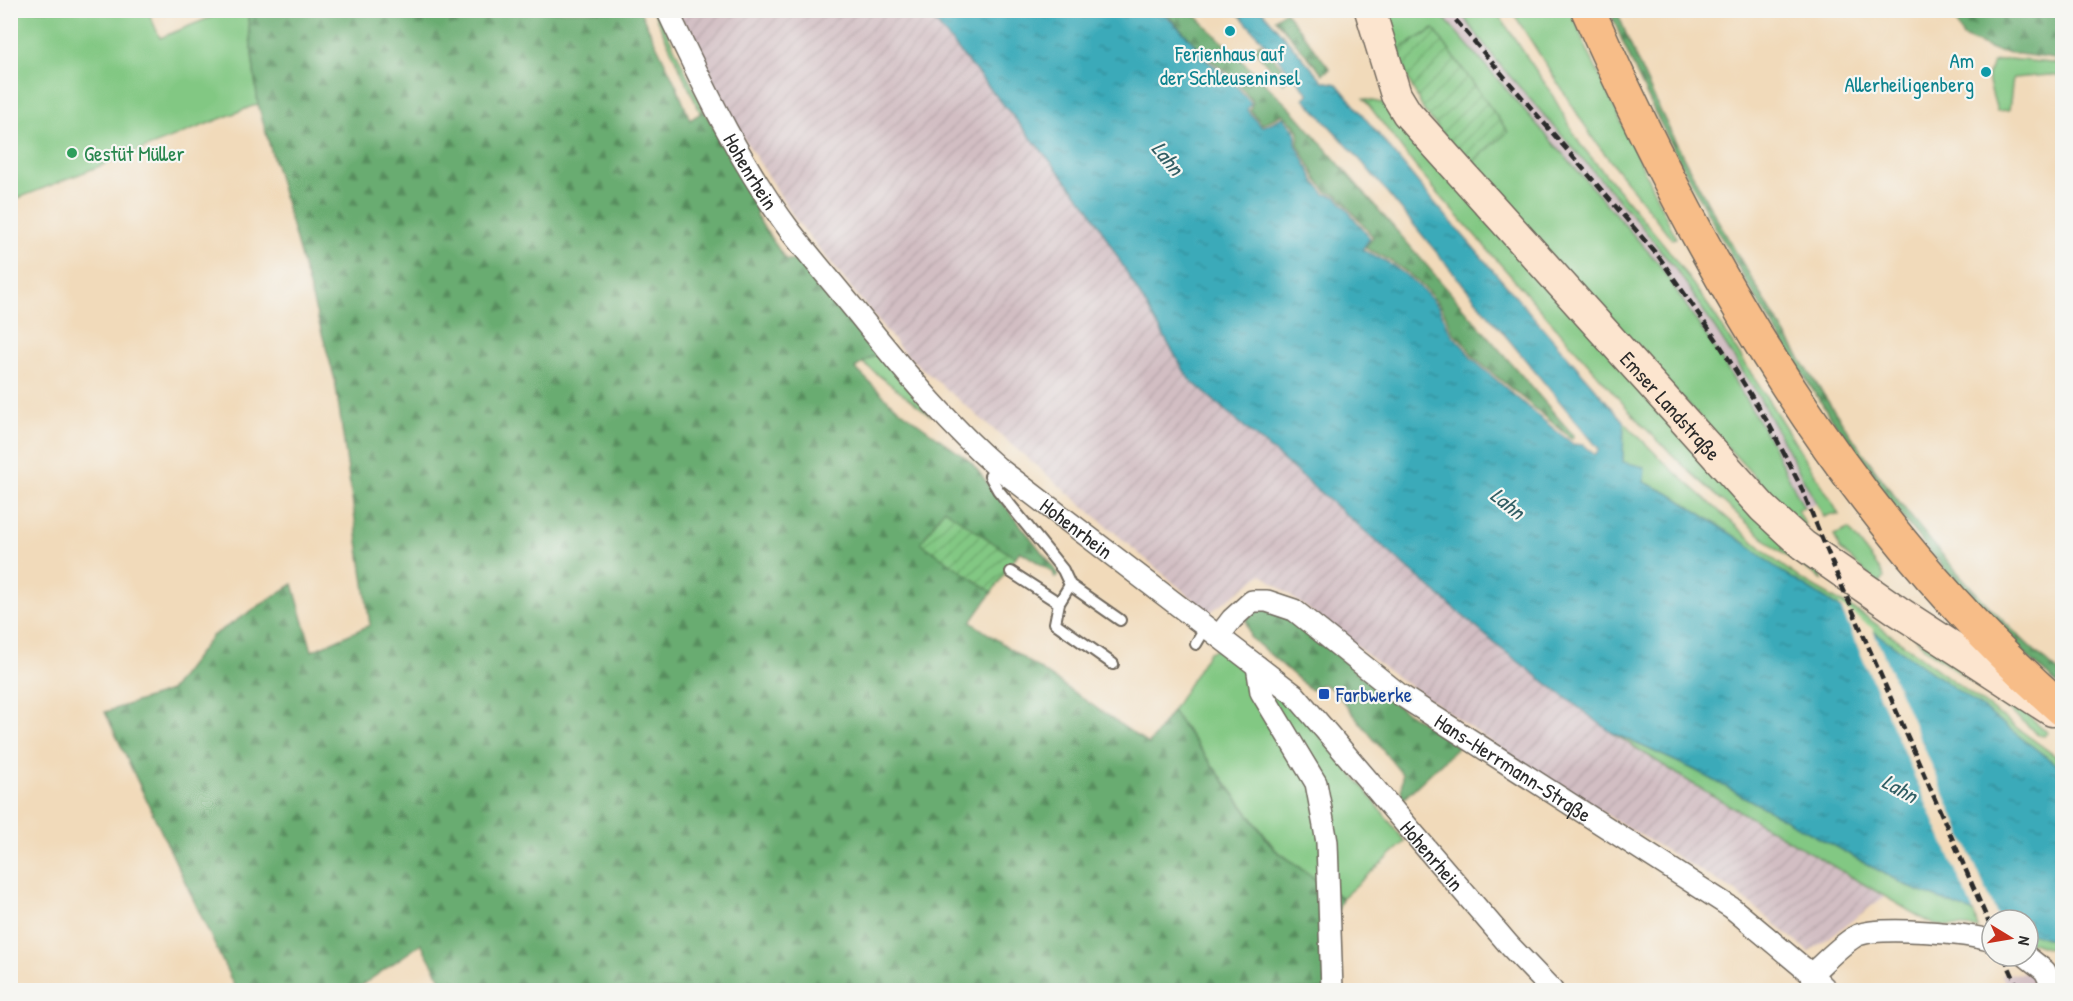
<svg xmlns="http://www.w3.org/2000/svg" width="2073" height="1001" font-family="'Patrick Hand',sans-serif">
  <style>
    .industrial { fill: url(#industrial-furrows) }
    .railway { fill: #d2bec3 }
    .grass { fill: #82c883; stroke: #567a57; stroke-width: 1.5 }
    .forest { fill: url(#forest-firs); stroke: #4a6c4e; stroke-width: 1.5 }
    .garden { fill: url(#garden-furrows); stroke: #567a57; stroke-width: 1.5 }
    .water { fill: url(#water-ripples); stroke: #336a72; stroke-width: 1.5 }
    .pier { fill: #f1daba }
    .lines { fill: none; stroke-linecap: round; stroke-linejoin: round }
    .lane-casing { stroke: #70685d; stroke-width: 14 }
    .street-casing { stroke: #70685d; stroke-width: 24 }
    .secondary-casing { stroke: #70685d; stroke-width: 33 }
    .primary-casing { stroke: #70685d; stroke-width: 36 }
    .lane { stroke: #fff; stroke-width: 10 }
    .street { stroke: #fff; stroke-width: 21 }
    .secondary { stroke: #fce5cf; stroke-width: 30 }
    .primary { stroke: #f7bd88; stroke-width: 33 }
    .rail { stroke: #2b2b2b; stroke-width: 4.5; stroke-dasharray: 9 4.5; stroke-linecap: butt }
    .culture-dot { fill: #0f9aa8; stroke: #f6f6f2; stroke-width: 2 }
    .leisure-dot { fill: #2e9e5b; stroke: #f6f6f2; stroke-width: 2 }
    .transit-dot { fill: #1a4fb4; stroke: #f6f6f2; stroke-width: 2 }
    .labels { text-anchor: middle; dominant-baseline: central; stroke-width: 4.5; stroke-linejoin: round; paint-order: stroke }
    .culture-label { font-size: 21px; fill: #0d838f; stroke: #f6f6f2 }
    .leisure-label { font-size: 21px; fill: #27864d; stroke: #f6f6f2; text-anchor: start }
    .street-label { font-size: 21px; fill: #2b2b2b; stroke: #f6f6f2 }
    .transit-label { font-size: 21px; fill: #164399; stroke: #f6f6f2; text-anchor: start }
    .water-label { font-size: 22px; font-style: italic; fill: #315e64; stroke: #f6f6f2 }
  </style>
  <defs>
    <pattern id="industrial-furrows" width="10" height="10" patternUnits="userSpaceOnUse" patternTransform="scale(1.5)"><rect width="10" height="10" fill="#d2bec3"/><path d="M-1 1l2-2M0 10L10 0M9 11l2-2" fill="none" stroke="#b4a3a8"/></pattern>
    <pattern id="forest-firs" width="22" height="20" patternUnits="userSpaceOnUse" patternTransform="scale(1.5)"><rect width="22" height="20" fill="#69ac71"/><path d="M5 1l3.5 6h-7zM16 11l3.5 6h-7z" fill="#578c5d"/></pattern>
    <pattern id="garden-furrows" width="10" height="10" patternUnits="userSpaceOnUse" patternTransform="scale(1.5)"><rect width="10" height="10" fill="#82c883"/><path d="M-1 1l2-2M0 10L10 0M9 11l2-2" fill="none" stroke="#6ba36b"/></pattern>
    <pattern id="water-ripples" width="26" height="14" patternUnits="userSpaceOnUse" patternTransform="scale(1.5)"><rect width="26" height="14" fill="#3baab9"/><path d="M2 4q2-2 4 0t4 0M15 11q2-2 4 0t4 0" fill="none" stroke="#328b97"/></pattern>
  </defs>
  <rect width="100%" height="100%" fill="#f6f6f2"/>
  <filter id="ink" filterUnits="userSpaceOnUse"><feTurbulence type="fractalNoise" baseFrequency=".0167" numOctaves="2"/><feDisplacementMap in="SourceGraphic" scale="12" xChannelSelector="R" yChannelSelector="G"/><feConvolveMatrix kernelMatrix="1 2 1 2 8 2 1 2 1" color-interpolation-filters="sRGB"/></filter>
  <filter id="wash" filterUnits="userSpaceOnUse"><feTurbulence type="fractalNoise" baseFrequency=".008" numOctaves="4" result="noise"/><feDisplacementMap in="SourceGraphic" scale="24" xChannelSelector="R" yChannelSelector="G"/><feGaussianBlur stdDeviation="1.35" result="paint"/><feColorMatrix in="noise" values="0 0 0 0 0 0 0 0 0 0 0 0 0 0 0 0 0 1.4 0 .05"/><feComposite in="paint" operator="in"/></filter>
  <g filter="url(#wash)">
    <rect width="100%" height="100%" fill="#f1daba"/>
    <path class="industrial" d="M677 11H926L1089 208 1189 380 1611 732 1693 784 1884 897 1809 952 1736 892 1538 774 1391 673 1262 574 1209 613 905 354 796 220 722 104Z"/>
    <path class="railway" d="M1438 11H1459L1500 65 1661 250 1723 337 1782 435 1818 503 1804 508 1770 440 1718 354 1658 263Z
      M2031 973 2038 990H2009L2001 974Z"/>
    <path class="grass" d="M11 10 148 11 160 38 226 11H247L258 104 11 201Z
      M653 11H657L704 111 700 112Z
      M1379 11H1438L1658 263 1718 354 1770 440 1804 508 1798 510 1805 525 1802 528 1468 166 1434 29 1395 52Z
      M1459 11H1496L1550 91 1580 144 1666 247 1710 308 1830 498 1839 515 1832 514 1824 517 1756 392 1681 276 1638 222 1500 65Z
      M1512 11H1572L1585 45 1676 238 1672 239 1594 140Z
      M2009 59 2062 64V77L2050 75 2013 78 2009 110 1997 111 1987 76 1994 62Z
      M1364 99 1390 105 1819 570 1823 580 1776 549 1690 472 1642 425 1421 174Z
      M876 354 919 399 931 416 863 363Z
      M1624 422 1669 467 1776 561 1802 580 1865 616 2062 761V769L1977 704 1841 609 1779 570 1745 543 1672 495 1644 482 1622 462Z
      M1849 529 1883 574 1884 578 1879 585 1840 549 1834 535Z
      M1913 635 2009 698 2048 733 2044 736 2038 734 1994 698 1925 648Z
      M1217 649 1296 708 1364 788 1405 842 1342 898 1275 849 1172 711 1209 652Z
      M1611 732 1695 770 1911 888 1974 912 1978 928 1935 925 1920 917 1693 784Z
      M2028 932 2062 943V953L2028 942Z"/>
    <path class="forest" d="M247 11H640L677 87 690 120 704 111 758 199 756 216 786 260H801L878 353 855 368 892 404 971 462 1055 569 1058 576 1055 578 1053 572 1020 551 1015 558 944 510 921 543 992 592 971 622 1149 744 1172 711 1274 849 1342 899 1324 948 1328 990H447L421 944 355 990H236L105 712 170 691 212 636 293 584 312 651 370 625 335 380 258 104Z
      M1164 11H1197L1194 14 1294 112 1574 436 1572 439 1473 357C1468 345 1461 341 1453 332 1448 325 1447 314 1441 307 1421 281 1396 261 1365 248L1373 237 1338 195 1327 192 1317 180 1298 144 1299 131 1283 114 1262 124 1250 110 1253 102 1231 75 1209 59Z
      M1285 11 1330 69 1323 74 1275 19Z
      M1610 11H1617C1654 108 1704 200 1758 289 1841 430 1937 569 2062 675V688C1931 576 1828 422 1742 274 1693 189 1646 102 1610 11Z
      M1950 11H2062V60L1997 51 1963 37Z
      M1260 43 1290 77 1283 83 1254 49Z
      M1263 608 1302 625 1394 704 1459 746 1401 801 1402 774 1334 690 1323 684 1311 690 1250 637 1246 620 1255 610Z"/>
    <path class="garden" d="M1434 29 1508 132 1468 166 1424 111 1395 52Z
      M944 509 1015 558 992 592 921 543Z"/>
    <path class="water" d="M926 11H1161L1189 38 1208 61 1229 77 1251 103 1247 110 1262 127 1283 117 1296 132V144L1315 182 1325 194 1337 197 1370 238 1362 250C1394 263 1417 281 1439 308 1444 316 1446 326 1451 333 1459 343 1466 347 1471 358L1543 420 1573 444 1583 445 1595 455 1599 449 1362 162 1304 98 1309 94 1236 11H1262L1323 81 1337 84 1434 202 1619 416 1624 422 1623 462 1645 467 1644 482 1672 495 1745 543 1779 570 1841 609 1977 704 2062 769V943L2028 932V920H1993L1911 888 1695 770 1611 732 1499 647 1189 379 1089 208Z"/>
    <path class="pier" d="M1839 604 1872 628 1999 920H1992V923L1976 917Z"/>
  </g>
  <g filter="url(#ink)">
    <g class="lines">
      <defs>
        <path id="lane" d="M997 467 990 476 998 490 1063 570 1070 585 1059 603 1055 623 1113 664
          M1011 572 1059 603
          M1070 585 1120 620
          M1196 644 1206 627"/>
        <g id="street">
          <path id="s1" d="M667 10C704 87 740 164 791 232 817 265 845 297 871 330 910 378 951 427 997 467L1295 695 1509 945 1552 990"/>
          <path id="s2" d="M1219 636 1232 619 1252 601H1267L1294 610 1399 694 1732 908 1811 974C1823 964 1843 942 1858 935 1880 926 1967 933 1992 941"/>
          <path d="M1257 666 1261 692 1316 783 1327 842 1332 990"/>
          <path d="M2026 956 2045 971 2054 990"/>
          <path d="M1811 974 1827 990"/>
        </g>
        <g id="secondary">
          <path id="s3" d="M1370 10 1396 95 1407 113 1763 508 1803 545 1898 611 2052 711"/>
        </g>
        <path id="primary" d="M1588 10C1703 269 1847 520 2062 709"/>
      </defs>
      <use href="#lane" class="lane-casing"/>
      <use href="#street" class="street-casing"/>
      <use href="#secondary" class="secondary-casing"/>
      <use href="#primary" class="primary-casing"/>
      <use href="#lane" class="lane"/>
      <use href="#street" class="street"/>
      <use href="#secondary" class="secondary"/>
      <use href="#primary" class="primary"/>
      <path class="rail" d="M1447 10 1659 257 1718 342 1770 426 1801 487 1838 577 1992 930
        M2004 956 2019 990"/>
    </g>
  </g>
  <g class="culture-dot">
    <circle cx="1230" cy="31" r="6"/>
    <circle cx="1986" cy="72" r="6"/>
  </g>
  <circle class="leisure-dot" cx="72" cy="153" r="6"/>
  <rect class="transit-dot" x="1318" y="688" width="12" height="12" rx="3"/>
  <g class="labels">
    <g class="culture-label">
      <text x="1230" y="53">Ferienhaus auf<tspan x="1230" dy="24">der Schleuseninsel</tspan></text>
      <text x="1974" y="60" text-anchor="end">Am<tspan x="1974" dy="24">Allerheiligenberg</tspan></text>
    </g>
    <g class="leisure-label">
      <text x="84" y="153">Gestüt Müller</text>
    </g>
    <g class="street-label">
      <text stroke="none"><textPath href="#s1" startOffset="182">Hohenrhein</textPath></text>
      <text stroke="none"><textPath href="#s3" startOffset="504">Emser Landstraße</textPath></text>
      <text stroke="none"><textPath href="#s1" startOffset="668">Hohenrhein</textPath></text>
      <text stroke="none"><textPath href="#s2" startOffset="362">Hans-Herrmann-Straße</textPath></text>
      <text stroke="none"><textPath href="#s1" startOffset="1154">Hohenrhein</textPath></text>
    </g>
    <g class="transit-label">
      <text x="1336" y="694">Farbwerke</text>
    </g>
    <g class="water-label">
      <text transform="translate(1168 158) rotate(51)">Lahn</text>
      <text transform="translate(1508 503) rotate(39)">Lahn</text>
      <text transform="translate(1900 788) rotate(29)">Lahn</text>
    </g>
  </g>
  <rect width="2073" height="1001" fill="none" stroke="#f6f6f2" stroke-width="36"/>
  <g transform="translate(2010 938) rotate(101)"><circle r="28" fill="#f6f6f2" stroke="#a5a5a2" stroke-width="1.5"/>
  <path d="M0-4.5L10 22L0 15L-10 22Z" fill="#c8321e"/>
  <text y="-9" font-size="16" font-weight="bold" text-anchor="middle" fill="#2b2b2b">N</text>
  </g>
</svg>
